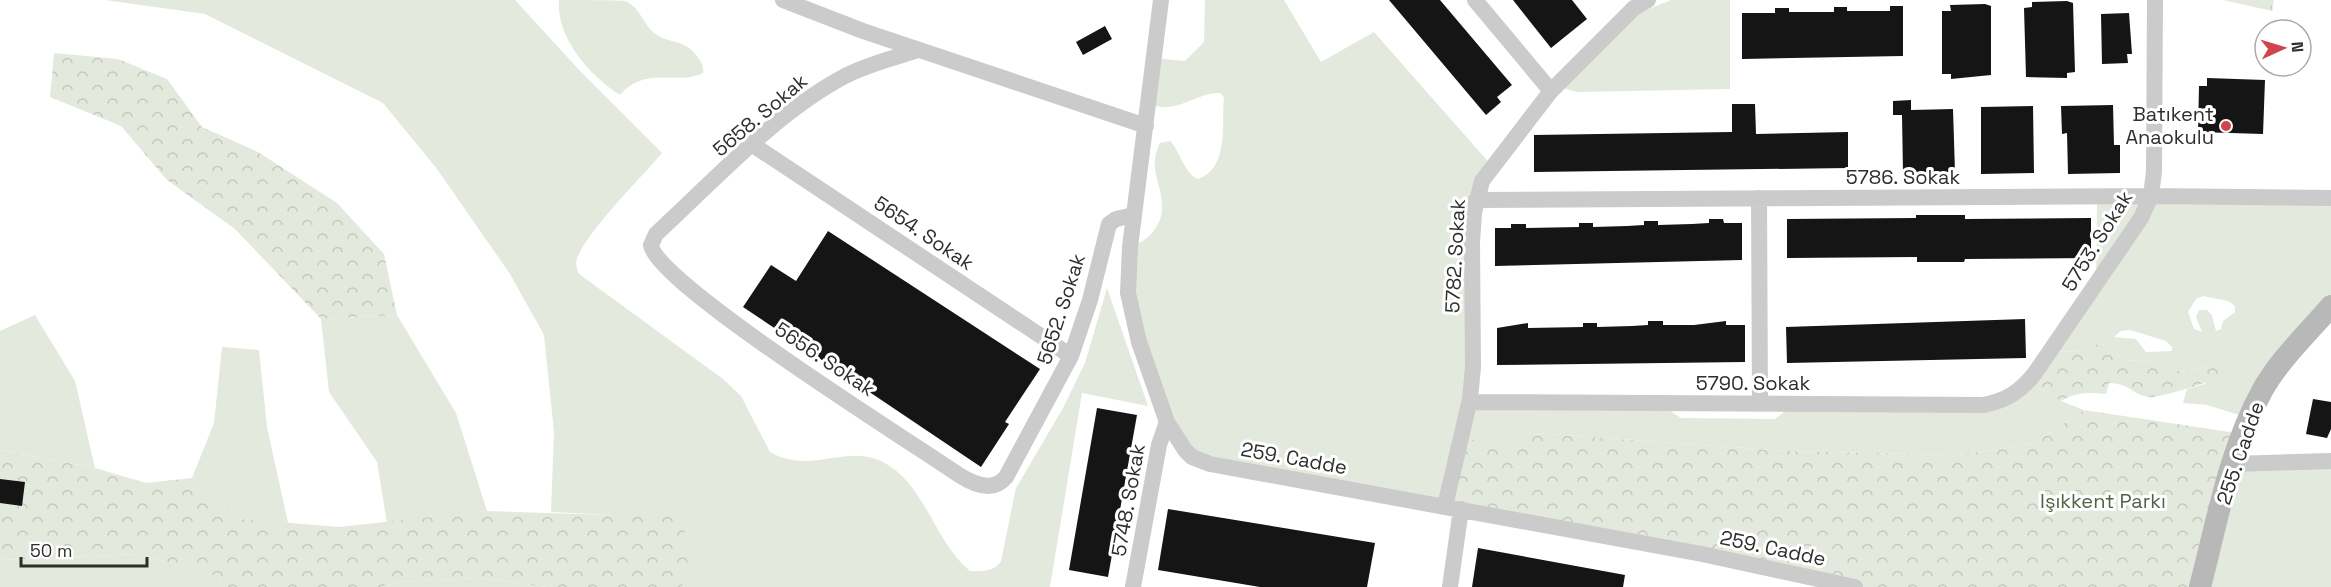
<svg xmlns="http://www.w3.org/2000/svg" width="2331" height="587" font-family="'Space Grotesk',sans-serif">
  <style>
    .grass { fill: #e4e9dd; fill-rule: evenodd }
    .forest { fill: url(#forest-crowns) }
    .park { fill: url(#park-tufts) }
    .building { fill: #151515 }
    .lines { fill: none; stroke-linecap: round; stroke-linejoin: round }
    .street { stroke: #cbcbcb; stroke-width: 16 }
    .secondary { stroke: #b8b8b8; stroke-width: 22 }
    .poi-dot { fill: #d0444d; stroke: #fff; stroke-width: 2 }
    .labels { text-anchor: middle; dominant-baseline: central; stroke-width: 6; stroke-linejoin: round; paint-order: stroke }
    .poi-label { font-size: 20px; fill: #2e2e2e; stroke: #fff; text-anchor: end }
    .street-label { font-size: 20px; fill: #2e2e2e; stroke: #fff }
    .park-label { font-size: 20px; fill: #516440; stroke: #fff }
  </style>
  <defs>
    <pattern id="forest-crowns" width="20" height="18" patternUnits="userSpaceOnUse" patternTransform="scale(1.5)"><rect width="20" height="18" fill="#e4e9dd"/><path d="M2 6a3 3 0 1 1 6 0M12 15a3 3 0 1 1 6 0" fill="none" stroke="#c4c8be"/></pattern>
    <pattern id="park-tufts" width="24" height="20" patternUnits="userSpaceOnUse" patternTransform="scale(1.5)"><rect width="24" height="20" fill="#e4e9dd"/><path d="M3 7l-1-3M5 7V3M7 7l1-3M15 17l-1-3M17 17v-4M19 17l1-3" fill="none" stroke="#c4c8be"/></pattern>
  </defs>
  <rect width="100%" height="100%" fill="#fff"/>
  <path class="grass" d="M105 0H515L581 72 662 153C640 179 591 227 578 256 575 262 576 268 579 274L723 379 741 396 770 452C809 475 846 444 881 461 925 482 934 542 970 571 981 571 995 572 1001 561L1016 488 1063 408 1085 363 1107 288 1148 406 1082 393 1050 587H681L691 577 613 515 551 512 554 432 544 335 510 274 437 169 383 103 205 14Z
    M559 0C573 0 615 0 625 1 639 6 643 23 653 32 668 45 682 37 697 56 701 62 704 65 703 73 677 86 646 65 620 95 590 76 556 38 559 0Z
    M1205 0H1284L1321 62 1374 32 1492 166 1482 182 1470 402 1658 403 1681 418 1775 419 1794 404 1984 405 2029 381 2061 401 2084 410 2033 444 1958 455 1786 451 1535 433 1511 445 1461 439 1445 506 1192 457 1139 342 1130 247C1147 242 1163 226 1162 206 1162 182 1147 170 1160 143L1170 141C1180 151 1185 175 1198 179 1230 168 1221 123 1224 98L1221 93C1200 91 1175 114 1154 105V58L1185 61 1204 42Z
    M1671 0H1730V89L1577 92 1563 88 1637 14Z
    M2097 197 2331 198V308L2249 418 2207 405 2183 403 2187 389 2205 384 2221 360 2188 373C2177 371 2167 366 2156 363 2129 356 2130 370 2107 344L2093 346 2083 352 2050 351 2096 284ZM2203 296 2228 301 2235 306V312L2223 321 2221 329 2216 331 2212 315 2207 310H2199L2196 317 2202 332 2194 329 2188 312 2196 299ZM2130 330 2166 341 2172 347V351L2146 352 2136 339 2114 337 2121 331Z
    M35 315 75 381 95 468 0 450V331Z
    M397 315 456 413 487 511 387 523 377 462 329 392 321 319Z
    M222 347 259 350 267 427 288 523 240 519 192 478 214 423Z
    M2331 461V587H2200L2233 464Z
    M138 554 219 577 222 587H0V560Z
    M479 578 547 587H381L398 582Z"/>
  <path class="forest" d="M54 53 118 59 167 79 202 127 258 152 337 203 384 254 397 315 321 319 235 229 167 180 121 126 50 97Z
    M2107 344C2130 370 2129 356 2156 363 2167 366 2177 371 2188 373L2221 360 2217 378C2207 383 2157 399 2148 397 2132 394 2131 384 2109 383L2106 394C2089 392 2076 392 2061 401L2029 381 2050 351 2083 352 2093 345Z
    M2084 410 2243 434 2200 587H1855L1445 506 1461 438 1511 445C1514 433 1524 433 1535 433L1786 451 1958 455 2033 444Z
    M0 450 95 468 146 483 192 478 241 519 339 527 487 511 613 515 682 512 691 577 681 587H547L479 578 398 582 381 587H222L219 577 138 554 0 560Z"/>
  <path class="park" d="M2223 0H2274L2272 11Z"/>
  <path class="building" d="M1389 0H1440L1512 85 1497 97 1501 102 1486 115Z
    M1513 0H1572L1587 19 1551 48Z
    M2067 1 2073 3 2075 72 2067 73V78L2026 77 2024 8 2032 7V2Z
    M1985 4 1991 6V75L1951 79V74H1942V11H1951L1950 5Z
    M1890 6H1903V56L1742 59V13H1775V8H1789V12H1834V7H1847V11H1890Z
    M2129 13 2132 54H2127L2128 63 2102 64 2101 14Z
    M1105 26 1112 39 1083 55 1076 42Z
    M2207 78 2265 80 2263 134 2198 132 2199 86H2207Z
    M1911 100V110L1953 109 1955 172 1903 173 1902 115H1893V101Z
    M1732 104H1755L1756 134 1848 132V168L1534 172V135L1732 132Z
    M2113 105 2114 145H2120V173L2068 174 2067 133 2062 134 2061 106Z
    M2033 106 2034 173 1981 174V107Z
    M1916 215H1965V219L2091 218V258L1965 259 1964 262H1917V257L1787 258V219L1916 218Z
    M1709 219H1723L1724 223H1742V260L1495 266V228H1511V224H1526V228L1579 227V223H1593V227L1627 226 1644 225V221H1658V225L1692 224 1709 223Z
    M828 231 1040 369 1005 422 1009 424 981 467 743 307 771 265 796 281Z
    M2025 319 2026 358 1787 363 1786 327Z
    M1648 321H1663V325H1694L1726 321V325H1745V362L1497 365V328L1528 323V328L1583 327V323H1597V327L1632 326 1648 325Z
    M2313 399 2331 402V429L2327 438 2306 434Z
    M1097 408 1137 415 1108 577 1069 570Z
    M0 479 25 482 22 506 0 503Z
    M1168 509 1375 543 1367 587H1260L1158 570Z
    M1478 548 1625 575 1623 587H1472Z"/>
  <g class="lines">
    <path class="street" d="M783 0 863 31 1146 126
      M1161 0 1130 247 1128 293 1139 342 1167 422 1185 450 1192 457 1210 464 1702 554 1855 587
      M1475 0 1551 91
      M918 50C894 58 868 64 845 76 774 114 715 180 656 234L651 245C656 283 914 444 959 475 973 484 993 493 1006 477L1071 356 1090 300 1109 224 1116 219 1134 215
      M753 145 1071 356
      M1759 198 1760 404
      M1476 200 2151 196 2331 198
      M1470 402 1983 405C2006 401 2021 391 2035 373L2141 218 2151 196 2154 171 2155 0
      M2233 464 2331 461
      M1445 506 1470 399 1473 367 1472 243 1474 213 1482 181 1551 91 1634 8 1648 0
      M1133 587 1159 445 1167 422
      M1450 587 1461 509"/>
    <path class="secondary" d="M2200 587C2217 522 2229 451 2262 391 2279 360 2308 333 2331 306"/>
  </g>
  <circle class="poi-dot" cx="2226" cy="126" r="6"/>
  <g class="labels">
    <g class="poi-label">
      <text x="2214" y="114">Batıkent<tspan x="2214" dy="23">Anaokulu</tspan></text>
    </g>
    <g class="street-label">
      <text transform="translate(760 115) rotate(-40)">5658. Sokak</text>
      <text x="1903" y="177">5786. Sokak</text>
      <text transform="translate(924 233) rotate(34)">5654. Sokak</text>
      <text transform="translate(2097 241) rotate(-58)">5753. Sokak</text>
      <text transform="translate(1455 256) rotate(-87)">5782. Sokak</text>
      <text transform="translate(1061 309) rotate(-72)">5652. Sokak</text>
      <text transform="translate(825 359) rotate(34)">5656. Sokak</text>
      <text x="1753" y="383">5790. Sokak</text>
      <text transform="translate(2240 453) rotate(-71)">255. Cadde</text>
      <text transform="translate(1294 458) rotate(10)">259. Cadde</text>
      <text transform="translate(1128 500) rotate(-80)">5748. Sokak</text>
      <text transform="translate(1773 548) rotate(12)">259. Cadde</text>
    </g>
    <g class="park-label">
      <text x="2103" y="501">Işıkkent Parkı</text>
    </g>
  </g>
  <g transform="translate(2283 48) rotate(86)"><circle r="28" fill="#ffffff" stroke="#ababab" stroke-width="1.5"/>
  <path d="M0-4.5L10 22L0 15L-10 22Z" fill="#d0444d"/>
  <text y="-9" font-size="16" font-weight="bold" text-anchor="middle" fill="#2e2e2e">N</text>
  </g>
  <path d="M21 557v9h126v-9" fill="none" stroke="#2e2e2e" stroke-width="3"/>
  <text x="30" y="557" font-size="18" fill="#2e2e2e" stroke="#ffffff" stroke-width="4.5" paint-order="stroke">50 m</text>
</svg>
